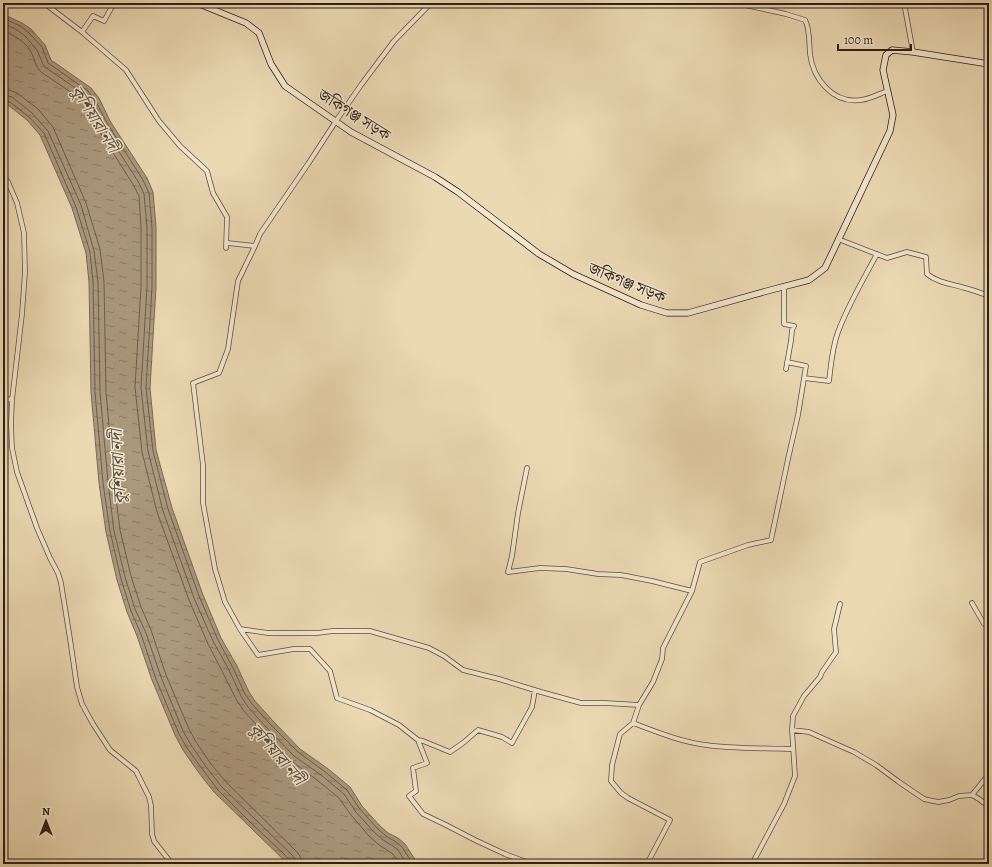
<svg xmlns="http://www.w3.org/2000/svg" width="992" height="867" font-family="Alegreya,'Noto Serif Bengali',serif">
  <style>
    .water { fill: url(#water-ripples); stroke: #796854 }
    .lines { fill: none; stroke-linecap: round; stroke-linejoin: round }
    .shore { stroke: #6c5c4a; stroke-width: 1 }
    .street-casing { stroke: #5d4d3d; stroke-width: 5.5 }
    .secondary-casing { stroke: #2e1e16; stroke-width: 7 }
    .street { stroke: #f2e6ce; stroke-width: 4 }
    .secondary { stroke: #f2e6ce; stroke-width: 5.5 }
    .labels { text-anchor: middle; dominant-baseline: central; stroke-width: 3; stroke-linejoin: round; paint-order: stroke }
    .street-label { font-size: 16px; fill: #2e1e16; stroke: #f2e6ce }
    .water-label { font-size: 17px; font-style: italic; fill: #5a493a; stroke: #f2e6ce }
  </style>
  <defs>
    <pattern id="water-ripples" width="26" height="14" patternUnits="userSpaceOnUse"><rect width="26" height="14" fill="#ab997e"/><path d="M2 4q2-2 4 0t4 0M15 11q2-2 4 0t4 0" fill="none" stroke="#8c7c66"/></pattern>
  </defs>
  <rect width="100%" height="100%" fill="#ebd9b3"/>
  <filter id="stains"><feTurbulence type="fractalNoise" baseFrequency=".005" numOctaves="4"/><feColorMatrix values="0 0 0 0 .2 0 0 0 0 .09 0 0 0 0 .02 0 0 0 .5 -.17"/></filter>
  <radialGradient id="worn" r=".72"><stop offset=".6" stop-color="#630" stop-opacity="0"/><stop offset="1" stop-color="#630" stop-opacity=".3"/></radialGradient>
  <path class="water" d="M3 14 22 23 31 29 45 45 51 60 91 88 99 98 110 121 147 178 153 192 156 227V287L150 388 156 450 172 508 203 595 221 638 237 666 249 692 255 701 273 721 300 749 327 768 350 787 362 806 380 826 388 833 398 838 405 844 418 864H288L214 792 199 773 183 750 175 735 152 680 137 636 127 612 117 580 106 532 99 483 91 392 89 282 86 253 72 208 40 135 27 120 8 105 3 103Z"/>
  <g class="lines">
    <path class="shore" d="M3 18 20 26 28 32 42 47 48 63 88 91 95 100 107 123 143 180 149 193 152 227V287L146 388 153 451 168 509 199 596 218 640 233 668 245 694 252 704 270 724 298 752 324 771 347 790 359 808 378 829 386 836 396 842 402 847 413 864
      M3 23 17 30 25 36 37 50 43 64 45 67 84 94 91 102 102 125 139 183 144 194 147 227V287L141 388 148 451 163 511 194 598 213 641 229 670 241 696 248 707 266 727 294 756 321 775 344 794 356 812 375 833 383 840 393 846 398 850 407 864
      M3 30C13 35 28 43 32 54 35 61 36 67 41 72L81 99 86 106 98 129 134 186 139 196 141 227V287L135 387 142 452 157 512 189 600 208 644 223 673 236 699 243 710 262 731 290 760 317 780 339 798 351 815 369 836 379 845 393 854 400 864
      M3 89 9 90 17 93 38 109 53 127 86 203 100 249 104 282 106 392 114 482 120 530 131 576 141 607 151 630 166 675 189 729 196 742 211 764 226 782 298 853 301 858V864
      M3 95 12 97 32 113 48 131 81 205 94 251 98 282 100 392 108 482 114 531 125 577 135 609 146 633 161 677 183 731 191 745 207 768 221 786 293 856 295 860V864
      M3 100 10 102 29 117 44 133 76 207 90 252 93 282 95 392 103 483 110 531 121 579 131 611 141 634 156 679 179 734 187 748 203 770 218 790 250 822 283 853 289 860 290 864"/>
    <defs>
      <path id="street" d="M44 3 82 32 93 16 104 21 114 3
        M147 3 152 4 155 3
        M736 3 786 14 805 20C810 28 809 44 810 54 813 79 833 104 861 100 870 99 879 94 887 91
        M904 3 913 52
        M82 32 126 70 159 121 180 146 207 171 213 193 227 217 226 248
        M3 176 8 182 17 203 24 233 25 272 22 314 12 400 11 424 12 448 17 472 37 528 50 558 58 573 61 583 70 639 77 687 82 704 93 724 110 750 136 771 149 797 151 806 152 834 154 841 172 864
        M838 239 887 258 907 252 926 257 927 274C938 283 952 284 965 288 973 290 981 293 989 296
        M227 243 255 246 260 234 308 164 336 121 361 85 394 41 431 3
        M255 246 238 281 228 349 219 373 193 383 203 465V503L215 569 225 602 240 629 268 633H317L333 631H370L429 648 444 656 463 670 499 679 541 692 581 703H605L639 705
        M784 286V324L794 326 792 330 791 341 786 369
        M804 378 829 381C831 365 832 348 838 332 848 305 863 280 877 254
        M3 409 6 399 12 400
        M527 468 518 513 512 556 508 572 540 568 566 569 598 574 621 575 652 581 692 591 663 648 662 659 653 682 639 705 633 723C657 732 681 742 706 745 735 749 764 748 793 749
        M692 591 700 562 748 545 771 540 788 459 798 415 806 366 787 362
        M972 603 984 624 989 627
        M840 604 834 629 836 652 822 672 820 677 804 696 793 716 792 730 809 732 829 741 854 752 876 765 899 782 924 799 938 802 949 800 959 796 972 795 979 799 989 807
        M240 629 258 655 294 649H310L330 671 337 698 370 710 399 725 418 740 427 763 413 768 416 791 409 796 423 814 446 825 475 840 505 854 532 864
        M633 723 620 734 612 765 611 781 621 793 628 798 670 820 647 864
        M418 740 423 741 450 752 463 743 478 730 502 737 512 743 532 707 535 690
        M972 795 989 774
        M752 864 784 804 795 776 792 730"/>
      <path id="secondary" d="M197 3 246 23 259 33 271 64 285 86 351 132 435 177 458 192 539 254 573 274 641 305 667 313H688L767 291 809 280 825 268 890 131 893 115 883 70 886 55 892 50 913 52 989 64"/>
    </defs>
    <use href="#street" class="street-casing"/>
    <use href="#secondary" class="secondary-casing"/>
    <use href="#street" class="street"/>
    <use href="#secondary" class="secondary"/>
  </g>
  <g class="labels">
    <g class="street-label">
      <text transform="translate(354 115) rotate(32)">জকিগঞ্জ সড়ক</text>
      <text transform="translate(627 283) rotate(22)">জকিগঞ্জ সড়ক</text>
    </g>
    <g class="water-label">
      <text transform="translate(95 119) rotate(58)">কুশিয়ারা নদী</text>
      <text transform="translate(118 467) rotate(-93)">কুশিয়ারা নদী</text>
      <text transform="translate(277 754) rotate(49)">কুশিয়ারা নদী</text>
    </g>
  </g>
  <rect width="992" height="867" fill="none" stroke="#ebd9b3" stroke-width="16"/>
  <rect x="4" y="4" width="984" height="859" fill="none" stroke="#2e1e16" stroke-width="2"/>
  <rect x="8" y="8" width="976" height="851" fill="none" stroke="#2e1e16"/>
  <g transform="translate(46 821)" stroke="#f2e6ce" stroke-width="3" paint-order="stroke">
  <path d="M0-3L7 15L0 10L-7 15Z" fill="#2e1e16"/>
  <text y="-6" font-size="11" font-weight="bold" text-anchor="middle" fill="#2e1e16">N</text>
  </g>
  <path d="M838 44v6h73v-6" fill="none" stroke="#2e1e16" stroke-width="2"/>
  <text x="844" y="44" font-size="12" fill="#2e1e16" stroke="#f2e6ce" stroke-width="3" paint-order="stroke">100 m</text>
  <rect width="100%" height="100%" filter="url(#stains)"/>
  <rect width="100%" height="100%" fill="url(#worn)"/>
</svg>
